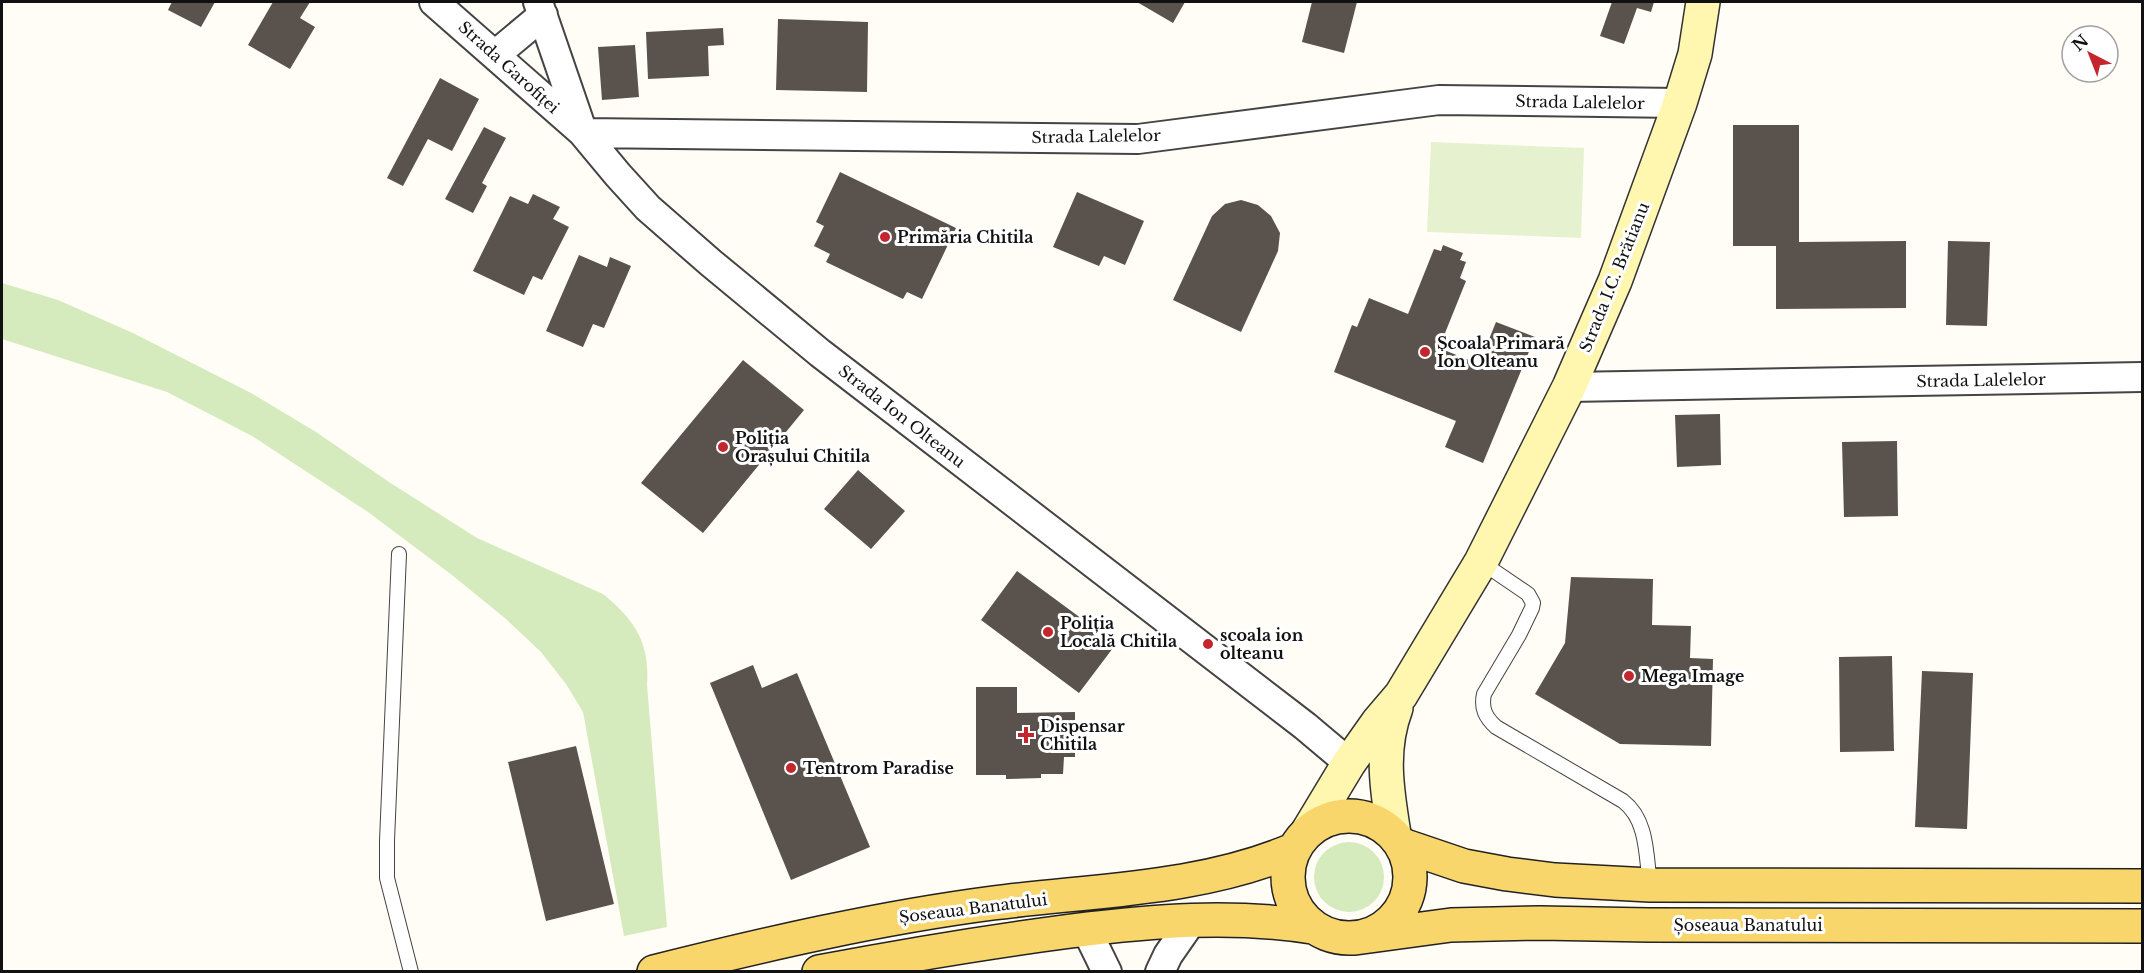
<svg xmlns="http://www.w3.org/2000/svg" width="2144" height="973" font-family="'Libre Baskerville',serif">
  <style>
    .green { fill: #d5ebbd }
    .pitch { fill: #e6f2cf }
    .building { fill: #5a524d }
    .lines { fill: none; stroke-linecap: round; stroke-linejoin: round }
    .service-casing { stroke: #444; stroke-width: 16 }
    .minor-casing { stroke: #444; stroke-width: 32 }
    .secondary-casing { stroke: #333; stroke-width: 36 }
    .primary-casing { stroke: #222; stroke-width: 36 }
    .service { stroke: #fff; stroke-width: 14 }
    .minor { stroke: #fff; stroke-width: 28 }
    .secondary { stroke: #fff6b0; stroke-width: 33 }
    .primary { stroke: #f9d66b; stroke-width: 33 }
    .poi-dot { fill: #c4262e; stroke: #fff; stroke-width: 2 }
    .labels { text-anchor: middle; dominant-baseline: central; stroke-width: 6; stroke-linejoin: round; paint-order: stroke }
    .street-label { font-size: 16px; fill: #111; stroke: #fff }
    .poi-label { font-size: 16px; font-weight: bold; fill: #111; stroke: #fff; text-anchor: start }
  </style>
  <rect width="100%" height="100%" fill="#fffdf5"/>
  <path class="green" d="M2 283 58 300 133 333 251 393 316 432 389 482 477 538 603 594C635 620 650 643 647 685L667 927 624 936 583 712 566 684 541 652 506 619 452 575 368 512 252 436 167 392 2 339Z
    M1314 877a35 35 0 1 1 70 0a35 35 0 1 1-70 0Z"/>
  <path class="pitch" d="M1431 142 1584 148 1581 238 1427 232Z"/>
  <path class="building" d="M172 2H215L201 27 168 10Z
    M273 2H310L300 18 315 27 290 69 248 45Z
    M1137 2H1185L1173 23Z
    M1312 2H1357L1344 53 1302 42Z
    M1612 2H1654L1651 12 1637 8 1624 44 1600 36Z
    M778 19 868 22 867 92 776 90Z
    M723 28 724 45 708 46 709 76 648 79 646 32Z
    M635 45 639 97 602 100 598 47Z
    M440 78 479 99 452 151 428 139 403 186 387 178Z
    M1733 125H1799V242L1906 241V308L1776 309V246H1733Z
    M484 127 506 138 482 183 487 186 473 213 445 199Z
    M840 172 956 228 922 299 907 292 903 299 826 262 830 254 814 246 824 226 816 222Z
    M1077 192 1144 221 1125 265 1104 256 1099 266 1053 247Z
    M533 194 560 207 553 219 569 227 542 280 533 276 524 295 473 271 510 196 528 204Z
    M1241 200 1258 205 1271 216 1280 233 1278 251 1241 332 1173 300 1212 216 1225 204Z
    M1948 241 1990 242 1987 326 1946 325Z
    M1443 245 1463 253 1460 260 1466 262 1460 278 1466 281 1439 348 1479 364 1496 322 1535 337 1483 463 1445 447 1456 421 1334 372 1352 325 1357 327 1369 298 1408 314 1434 249 1441 251Z
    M579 255 607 267 610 257 631 266 604 328 593 324 583 347 546 331Z
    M743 360 804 410 703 533 641 483Z
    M1720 414 1721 465 1677 467 1675 415Z
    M1897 441 1898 516 1844 517 1842 442Z
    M858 470 905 511 871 549 824 509Z
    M1017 571 1116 644 1079 693 981 620Z
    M1571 577 1653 579 1652 625 1691 626 1690 658 1713 659 1711 746 1620 744 1535 694 1565 643Z
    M1892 656 1894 751 1840 752 1839 657Z
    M753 665 762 688 797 673 870 847 791 880 710 683Z
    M1922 671 1973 673 1967 829 1915 827Z
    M976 687H1017V713L1075 712V757H1064L1063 774H1041V778L1006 779V775H976Z
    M576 746 614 904 546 921 508 762Z"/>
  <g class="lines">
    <defs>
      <path id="service" d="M399 554 387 841V878L411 972
        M1481 562 1528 594 1533 603 1532 608 1519 635 1484 694C1481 708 1485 717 1496 727L1623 801C1648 820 1646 856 1650 885"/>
      <path id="minor" d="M434 2 581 131
        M538 2 583 133 618 175 648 208 711 263 820 353 1305 726 1349 763
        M495 55 543 15
        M583 133 1138 139 1439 100 1680 103
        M1569 387 2142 377
        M1086 929 1107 972
        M1160 972 1168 955 1193 919"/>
      <path id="secondary" d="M1308 831 1349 763 1378 722 1401 695 1481 562 1569 387 1615 281 1680 103 1695 54 1703 2
        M1394 834C1387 791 1380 750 1396 708"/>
      <path id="primary" d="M1288 877a61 61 0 1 1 122 0a61 61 0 1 1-122 0Z
        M1402 845 1464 866 1507 874 1555 880 1650 885 2142 886
        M1355 938 1451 925 1540 923 1649 925 2142 926
        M654 972C766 944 878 918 993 903 1093 890 1199 890 1293 850
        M819 972C903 956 987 942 1071 931 1152 921 1231 914 1312 927"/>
    </defs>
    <use href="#service" class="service-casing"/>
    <use href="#minor" class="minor-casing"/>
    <use href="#secondary" class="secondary-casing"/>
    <use href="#primary" class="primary-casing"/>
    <use href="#service" class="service"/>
    <use href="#minor" class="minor"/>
    <use href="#secondary" class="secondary"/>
    <use href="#primary" class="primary"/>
  </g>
  <g class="poi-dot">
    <circle cx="885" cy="237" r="6"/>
    <circle cx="1425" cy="352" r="6"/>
    <circle cx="723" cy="447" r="6"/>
    <circle cx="1048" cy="632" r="6"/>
    <circle cx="1208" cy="644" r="6"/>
    <circle cx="1629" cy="676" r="6"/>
    <path d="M1023 726h6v6h6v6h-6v6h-6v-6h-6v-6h6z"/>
    <circle cx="791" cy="768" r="6"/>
  </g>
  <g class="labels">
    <g class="street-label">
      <text transform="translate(509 67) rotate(42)">Strada Garofiței</text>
      <text transform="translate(1580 102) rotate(1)">Strada Lalelelor</text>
      <text transform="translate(1096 136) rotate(-1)">Strada Lalelelor</text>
      <text transform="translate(1614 277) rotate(-68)">Strada I.C. Brătianu</text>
      <text transform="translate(1981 380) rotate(-1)">Strada Lalelelor</text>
      <text transform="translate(902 416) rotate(38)">Strada Ion Olteanu</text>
      <text transform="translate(973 908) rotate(-7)">Șoseaua Banatului</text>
      <text x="1748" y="925">Șoseaua Banatului</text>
    </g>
    <g class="poi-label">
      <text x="897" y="237">Primăria Chitila</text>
      <text x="1437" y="343">Școala Primară<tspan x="1437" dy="18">Ion Olteanu</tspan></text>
      <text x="735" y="438">Poliția<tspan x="735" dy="18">Orașului Chitila</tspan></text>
      <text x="1060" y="623">Poliția<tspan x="1060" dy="18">Locală Chitila</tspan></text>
      <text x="1220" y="635">scoala ion<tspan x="1220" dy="18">olteanu</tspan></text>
      <text x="1641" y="676">Mega Image</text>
      <text x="1040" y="726">Dispensar<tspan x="1040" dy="18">Chitila</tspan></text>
      <text x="803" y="768">Tentrom Paradise</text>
    </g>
  </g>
  <rect width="2144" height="973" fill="none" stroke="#111111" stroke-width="6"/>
  <g transform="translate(2090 54) rotate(318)"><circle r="28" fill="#ffffff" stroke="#a0a0a0" stroke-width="1.5"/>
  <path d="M0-4.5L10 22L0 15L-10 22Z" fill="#c4262e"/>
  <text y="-9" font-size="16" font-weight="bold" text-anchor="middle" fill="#111111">N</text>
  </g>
</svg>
